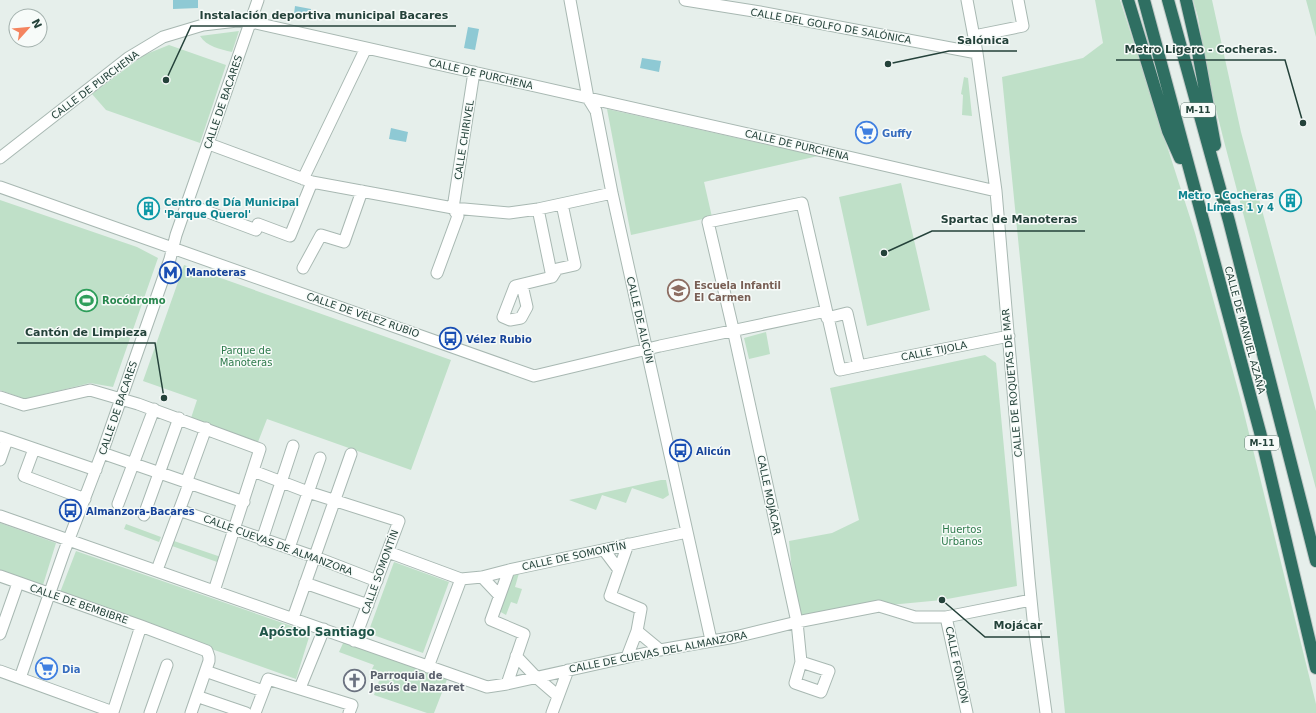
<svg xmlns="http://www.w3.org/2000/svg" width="1316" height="713" font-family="'DejaVu Sans',sans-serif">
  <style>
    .green { fill: #bfe0c8 }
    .water { fill: #8ec9d4 }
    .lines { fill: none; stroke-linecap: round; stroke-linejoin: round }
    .minor-casing { stroke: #a8b8b2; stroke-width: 13 }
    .highway-casing { stroke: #c2cac8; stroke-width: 14 }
    .minor { stroke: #fff; stroke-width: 11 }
    .highway { stroke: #2f6f62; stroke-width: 12 }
    .labels { text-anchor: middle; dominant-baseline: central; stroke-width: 3; stroke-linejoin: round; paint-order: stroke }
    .shield { fill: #f7fbf9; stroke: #637a73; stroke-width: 1 }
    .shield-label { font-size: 9px; font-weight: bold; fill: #24423a }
    .street-label { font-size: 10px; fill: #24423a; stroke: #f7fbf9 }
    .shop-label { font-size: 10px; font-weight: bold; fill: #366cbe; stroke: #f7fbf9; text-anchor: start }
    .culture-label { font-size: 10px; font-weight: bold; fill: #0d838f; stroke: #f7fbf9; text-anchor: end }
    .transit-label { font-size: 10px; font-weight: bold; fill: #164399; stroke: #f7fbf9; text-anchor: start }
    .education-label { font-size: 10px; font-weight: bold; fill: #785e54; stroke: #f7fbf9; text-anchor: start }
    .leisure-label { font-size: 10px; font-weight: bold; fill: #27864d; stroke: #f7fbf9; text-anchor: start }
    .park-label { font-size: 10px; fill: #2d7a4b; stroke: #f7fbf9 }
    .worship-label { font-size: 10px; font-weight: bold; fill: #5b616d; stroke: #f7fbf9; text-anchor: start }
    .quarter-label { font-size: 12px; font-weight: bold; fill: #1f5548; stroke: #f7fbf9 }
    .leader { fill: none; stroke: #24423a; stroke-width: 1.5 }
    .callout-dot { fill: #24423a; stroke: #f7fbf9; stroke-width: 1.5 }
    .callout-label { font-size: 11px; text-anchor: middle; font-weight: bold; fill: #24423a; stroke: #f7fbf9; stroke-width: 3; stroke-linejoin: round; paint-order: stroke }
  </style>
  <rect width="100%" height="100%" fill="#e6efeb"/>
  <path class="green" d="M1095 0H1120L1195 233 1240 397 1316 704V713H1065L1002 77 1083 58 1103 43Z
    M1193 0H1212L1241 132 1316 411V489L1225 145 1208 78 1198 17Z
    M1306 0H1316V37Z
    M239 31 232 52C220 49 207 47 200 36Z
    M169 45 226 65 200 143 106 110 92 94 144 55Z
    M964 77 968 78 972 116 962 115 963 95 961 94Z
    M607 109 818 156 704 182 712 217 631 235Z
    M901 183 930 310 867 326 839 197Z
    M0 200 137 247 158 258 113 387 90 383 25 399 0 390Z
    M184 265 451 360 411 470 267 419 258 442 191 418 197 400 143 381Z
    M766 332 770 354 749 359 744 338Z
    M985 355 996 363 1017 586 942 600 879 606 797 622 789 541 832 533 859 520 830 388Z
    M661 480H666L669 495 663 499 632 488 626 503 602 495 596 510 569 500Z
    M0 523 56 543 43 585 0 570Z
    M126 524 161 537 159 542 124 529Z
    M174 541 221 557 220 563 172 546Z
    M76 551 306 631 310 634 296 679 59 595Z
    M394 562 449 582 423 653 368 633Z
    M519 573 515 587 522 589 517 604 511 602 506 615 499 611 511 574Z
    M344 641 448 677 434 713H427L374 695 380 678 369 675 374 665 339 652Z"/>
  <path class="water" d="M173 0H198V8L173 9Z
    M295 6 311 9 310 17 294 14Z
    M468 27 479 29 475 50 464 48Z
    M642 58 661 61 659 72 640 68Z
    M391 128 408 132 406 142 389 139Z"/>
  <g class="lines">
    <defs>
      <path id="minor" d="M570 0 588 98 596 111 612 193 711 640
        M685 0 760 12 977 53
        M967 0 977 53 996 191 1029 579 1033 619 1046 713
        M974 36 1023 26 1018 0
        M209 144 312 182 453 208 509 213 538 209 612 193
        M0 158 128 58 163 37 203 25 237 21 251 22C499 78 748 133 996 191
        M303 179 366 48
        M0 187 534 376 660 346 826 311
        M187 204 256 230 258 224 290 236 312 182
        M538 209 552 277
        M303 268 321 235 344 242 362 191
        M437 273 458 216 453 208 474 72
        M522 285 527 307 521 318 510 320 503 317 515 286 552 277 557 269 575 265 562 204
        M859 366 1009 336
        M0 397 24 405 90 390 138 404 260 449 214 591
        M0 437 96 470
        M34 449 24 476 85 499
        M102 453 244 502
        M0 460 7 440
        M253 471 308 492 399 521 354 641
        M186 483 206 428
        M118 504 154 409
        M179 510 315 557 377 581
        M144 515 179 418
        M0 516 487 687 507 684 660 650 735 637 797 622 879 606 915 617H946L1031 600
        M262 540 293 446
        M628 544 610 596 641 609 637 631 660 650
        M289 548 320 458
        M604 550 619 570
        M388 552 461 579 482 577 509 570 687 532
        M157 570 189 484
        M0 576 141 626 207 651 209 657V661L191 713
        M482 577 499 595
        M305 583 368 605
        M946 617 967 713
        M293 618 351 454
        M0 634 18 583
        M516 656 536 677 558 696
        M627 657 637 631
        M801 662 829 671 821 692 795 683 801 662 797 622 733 329 708 222 802 203 840 370 859 366 847 313 827 318
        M428 667 461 579
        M0 671 113 712 141 626
        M211 673 263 691
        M20 678 64 552 102 453 170 259 176 235 258 0
        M507 684 524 634 491 620 509 570
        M300 688 324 629
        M202 698 246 713
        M150 713 167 665
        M255 713 268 679 352 705 349 713
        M552 713 568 670"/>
      <path id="highway" d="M1128 0 1168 131 1180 158
        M1144 0 1260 432 1316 668
        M1168 0 1229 221 1316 561
        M1186 0 1198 52 1215 145"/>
    </defs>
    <use href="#minor" class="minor-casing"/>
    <use href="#highway" class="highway-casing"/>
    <use href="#minor" class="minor"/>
    <use href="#highway" class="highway"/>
  </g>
  <defs>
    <symbol id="supermarket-ring" viewBox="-11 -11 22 22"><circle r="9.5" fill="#f7fbf9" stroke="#3f7fe0" stroke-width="1.5"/><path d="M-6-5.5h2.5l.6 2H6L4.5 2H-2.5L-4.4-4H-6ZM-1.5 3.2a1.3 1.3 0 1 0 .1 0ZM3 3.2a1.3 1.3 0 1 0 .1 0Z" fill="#3f7fe0"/></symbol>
    <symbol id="building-ring" viewBox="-11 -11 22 22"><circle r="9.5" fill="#f7fbf9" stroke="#0f9aa8" stroke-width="1.5"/><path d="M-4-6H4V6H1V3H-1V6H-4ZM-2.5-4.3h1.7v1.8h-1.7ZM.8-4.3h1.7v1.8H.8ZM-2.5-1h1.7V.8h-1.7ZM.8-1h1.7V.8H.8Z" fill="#0f9aa8"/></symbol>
    <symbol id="metro-ring" viewBox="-11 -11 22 22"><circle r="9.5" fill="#f7fbf9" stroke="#1a4fb4" stroke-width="1.5"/><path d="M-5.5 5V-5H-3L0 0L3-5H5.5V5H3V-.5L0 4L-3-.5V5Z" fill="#1a4fb4"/></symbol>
    <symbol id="school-ring" viewBox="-11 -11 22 22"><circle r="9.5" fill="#f7fbf9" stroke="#8d6e63" stroke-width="1.5"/><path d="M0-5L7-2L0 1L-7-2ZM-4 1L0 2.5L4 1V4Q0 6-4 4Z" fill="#8d6e63"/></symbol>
    <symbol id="stadium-ring" viewBox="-11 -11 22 22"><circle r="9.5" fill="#f7fbf9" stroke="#2e9e5b" stroke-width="1.5"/><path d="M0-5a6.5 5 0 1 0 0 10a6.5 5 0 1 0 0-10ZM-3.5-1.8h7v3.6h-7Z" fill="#2e9e5b"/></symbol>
    <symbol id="bus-ring" viewBox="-11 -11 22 22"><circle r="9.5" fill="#f7fbf9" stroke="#1a4fb4" stroke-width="1.5"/><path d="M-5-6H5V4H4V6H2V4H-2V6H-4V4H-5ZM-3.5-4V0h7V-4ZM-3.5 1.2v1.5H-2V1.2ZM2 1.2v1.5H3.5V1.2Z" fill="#1a4fb4"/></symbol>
    <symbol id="church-ring" viewBox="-11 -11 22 22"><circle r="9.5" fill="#f7fbf9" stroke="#6b7280" stroke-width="1.5"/><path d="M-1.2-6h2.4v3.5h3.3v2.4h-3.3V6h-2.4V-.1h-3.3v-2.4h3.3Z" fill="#6b7280"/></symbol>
  </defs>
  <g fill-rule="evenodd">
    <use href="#supermarket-ring" x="854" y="120" width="25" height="25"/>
    <use href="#building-ring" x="1278" y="188" width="25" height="25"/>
    <use href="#building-ring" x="136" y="196" width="25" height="25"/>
    <use href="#metro-ring" x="158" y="260" width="25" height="25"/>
    <use href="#school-ring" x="666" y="278" width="25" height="25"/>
    <use href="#stadium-ring" x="74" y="288" width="25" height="25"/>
    <use href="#bus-ring" x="438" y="326" width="25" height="25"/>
    <use href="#bus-ring" x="668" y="438" width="25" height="25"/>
    <use href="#bus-ring" x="58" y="498" width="25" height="25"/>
    <use href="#supermarket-ring" x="34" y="656" width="25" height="25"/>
    <use href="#church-ring" x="342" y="668" width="25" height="25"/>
  </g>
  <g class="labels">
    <g class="shield">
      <rect x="1181" y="103" width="34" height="14" rx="3"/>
      <rect x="1245" y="436" width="34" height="14" rx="3"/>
    </g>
    <g class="shield-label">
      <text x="1198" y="110">M-11</text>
      <text x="1262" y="443">M-11</text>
    </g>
    <g class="street-label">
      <text transform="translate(831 26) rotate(10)">CALLE DEL GOLFO DE SALÓNICA</text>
      <text transform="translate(481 74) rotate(13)">CALLE DE PURCHENA</text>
      <text transform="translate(95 85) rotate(-37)">CALLE DE PURCHENA</text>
      <text transform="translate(223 102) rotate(-71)">CALLE DE BACARES</text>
      <text transform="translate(464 140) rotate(-81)">CALLE CHIRIVEL</text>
      <text transform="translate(797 145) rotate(13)">CALLE DE PURCHENA</text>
      <text transform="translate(363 315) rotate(19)">CALLE DE VÉLEZ RUBIO</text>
      <text transform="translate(640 320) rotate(77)">CALLE DE ALICÚN</text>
      <text transform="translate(1245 330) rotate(75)">CALLE DE MANUEL AZAÑA</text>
      <text transform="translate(934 351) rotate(-11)">CALLE TIJOLA</text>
      <text transform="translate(1012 383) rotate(-95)">CALLE DE ROQUETAS DE MAR</text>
      <text transform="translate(118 408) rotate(-71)">CALLE DE BACARES</text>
      <text transform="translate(769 495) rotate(78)">CALLE MOJÁCAR</text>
      <text transform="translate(278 545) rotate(20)">CALLE CUEVAS DE ALMANZORA</text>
      <text transform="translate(574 556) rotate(-12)">CALLE DE SOMONTÍN</text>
      <text transform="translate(380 572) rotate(-70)">CALLE SOMONTÍN</text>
      <text transform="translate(79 604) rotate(19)">CALLE DE BEMBIBRE</text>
      <text transform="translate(658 652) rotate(-11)">CALLE DE CUEVAS DEL ALMANZORA</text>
      <text transform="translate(957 665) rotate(78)">CALLE FONDÓN</text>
    </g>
    <g class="shop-label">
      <text x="882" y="133">Guffy</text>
      <text x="62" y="669">Dia</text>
    </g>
    <g class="culture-label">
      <text x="1274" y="195">Metro - Cocheras<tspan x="1274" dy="12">Líneas 1 y 4</tspan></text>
      <text x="164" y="202" text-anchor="start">Centro de Día Municipal<tspan x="164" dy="12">'Parque Querol'</tspan></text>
    </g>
    <g class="transit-label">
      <text x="186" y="272">Manoteras</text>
      <text x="466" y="339">Vélez Rubio</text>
      <text x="696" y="451">Alicún</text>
      <text x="86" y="511">Almanzora-Bacares</text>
    </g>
    <g class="education-label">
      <text x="694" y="285">Escuela Infantil<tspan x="694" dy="12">El Carmen</tspan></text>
    </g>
    <g class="leisure-label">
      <text x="102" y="300">Rocódromo</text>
    </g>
    <g class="park-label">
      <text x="246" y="350">Parque de<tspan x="246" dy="12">Manoteras</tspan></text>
      <text x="962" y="529">Huertos<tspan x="962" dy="12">Urbanos</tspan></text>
    </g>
    <g class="worship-label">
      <text x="370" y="675">Parroquia de<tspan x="370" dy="12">Jesús de Nazaret</tspan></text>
    </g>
    <g class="quarter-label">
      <text x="317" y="632">Apóstol Santiago</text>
    </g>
  </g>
  <path class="leader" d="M166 80L191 26H456M888 64L949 51H1017M1303 123L1285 60H1116M884 253L932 231H1085M164 398L155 343H17M942 600L985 637H1050"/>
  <g class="callout-dot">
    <circle cx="166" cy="80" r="4"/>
    <circle cx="888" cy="64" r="4"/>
    <circle cx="1303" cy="123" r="4"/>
    <circle cx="884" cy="253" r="4"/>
    <circle cx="164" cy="398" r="4"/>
    <circle cx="942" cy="600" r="4"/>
  </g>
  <g class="callout-label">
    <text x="324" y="19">Instalación deportiva municipal Bacares</text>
    <text x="983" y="44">Salónica</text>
    <text x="1201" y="53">Metro Ligero - Cocheras.</text>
    <text x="1009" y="223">Spartac de Manoteras</text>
    <text x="86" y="336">Cantón de Limpieza</text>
    <text x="1018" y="629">Mojácar</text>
  </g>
  <g transform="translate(28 28) rotate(63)"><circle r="19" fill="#f7fbf9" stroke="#a3b1ad"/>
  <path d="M0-3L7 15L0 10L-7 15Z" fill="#f4845f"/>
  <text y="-6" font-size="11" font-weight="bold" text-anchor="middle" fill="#24423a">N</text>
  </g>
</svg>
